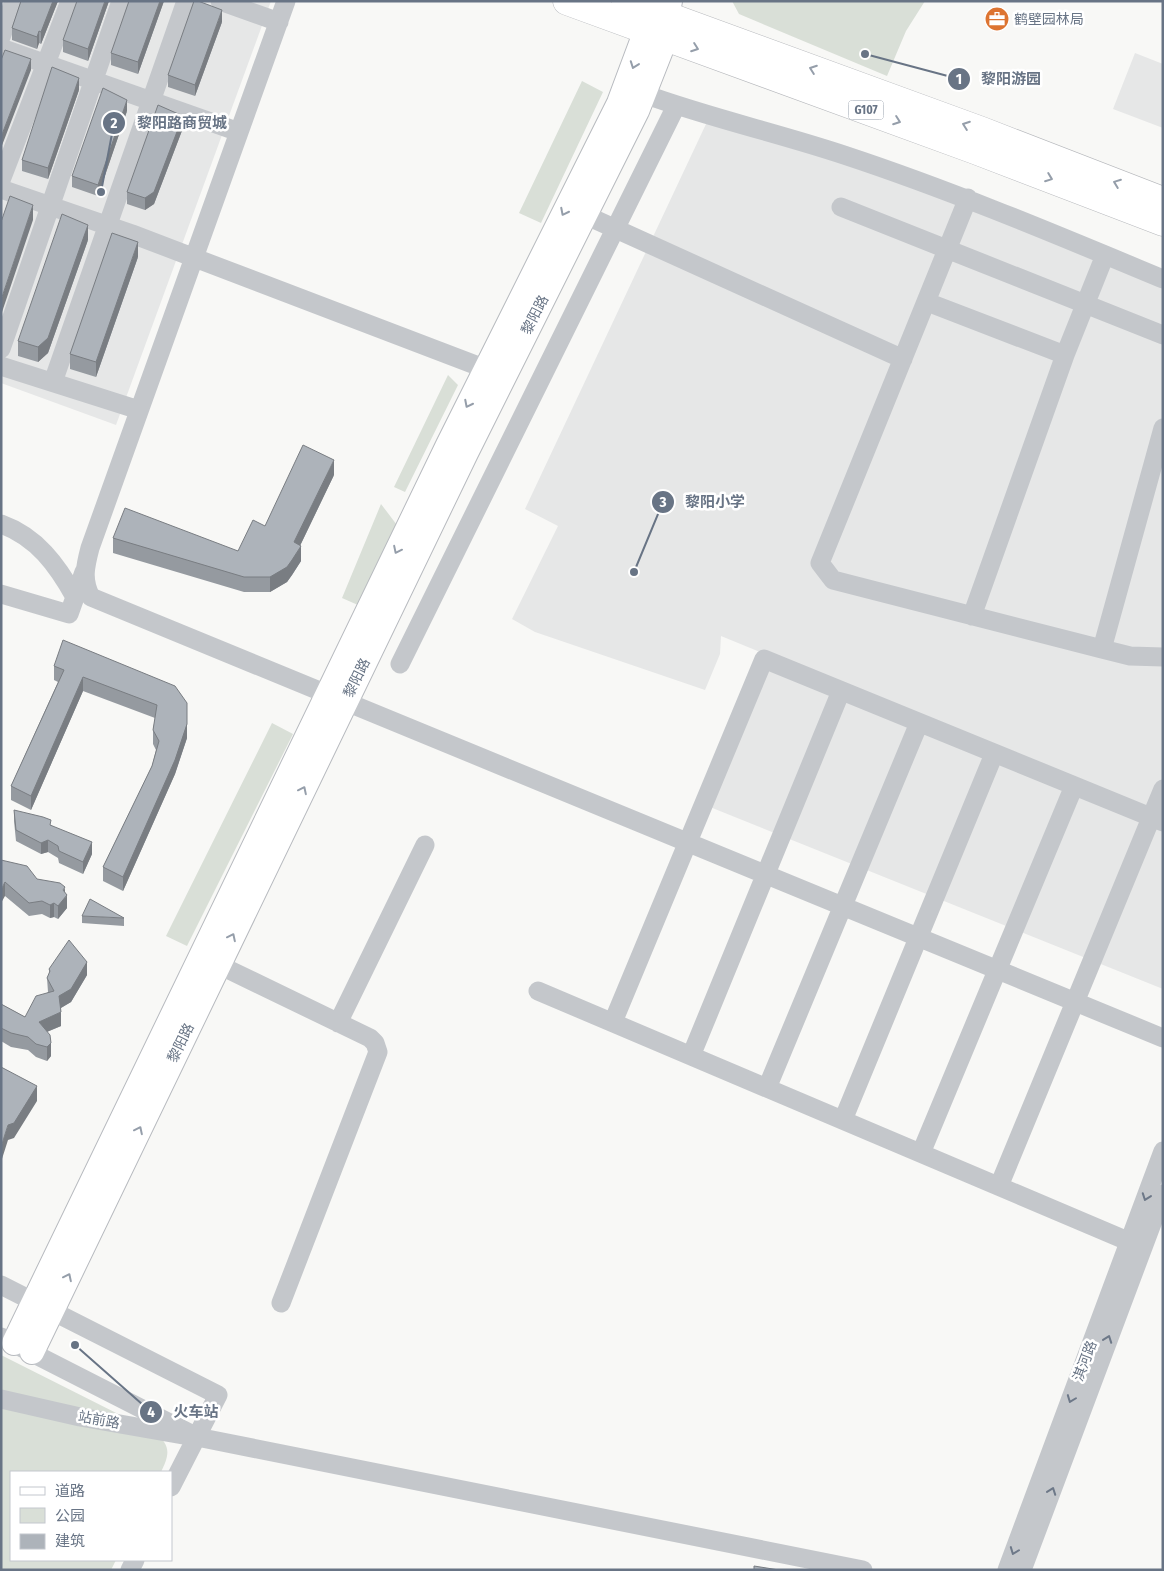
<svg xmlns="http://www.w3.org/2000/svg" width="1164" height="1571" font-family="'Fira Sans Condensed','Noto Sans SC',sans-serif">
  <style>
    .built { fill: #e6e7e7 }
    .green { fill: #d9dfd7 }
    .lines { fill: none; stroke-linecap: round; stroke-linejoin: round }
    .major-casing { stroke: #b7babf; stroke-width: 26 }
    .highway-casing { stroke: #b7b9bd; stroke-width: 29 }
    .minor { stroke: #c4c7cb; stroke-width: 19 }
    .major { stroke: #fff; stroke-width: 24 }
    .highway { stroke: #fff; stroke-width: 28 }
    .wall { fill: #959aa0 }
    .shaded-wall { fill: #797d82 }
    .building { fill: #adb3ba; stroke: #797d82 }
    .oneway { stroke: #959eaa }
    .oneway2 { stroke: #6d7888 }
    .labels { text-anchor: middle; dominant-baseline: central; stroke-width: 5; stroke-linejoin: round; paint-order: stroke }
    .shield { fill: #fff; stroke: #959eaa; stroke-width: 1 }
    .shield-label { font-size: 12px; font-weight: bold; fill: #687485 }
    .poi-label { font-size: 14px; fill: #687485; stroke: #fff; text-anchor: start }
    .street-label { font-size: 14px; fill: #687485; stroke: #fff }
    .leader { fill: none; stroke: #687485; stroke-width: 2 }
    .callout-dot { fill: #687485; stroke: #fff; stroke-width: 2 }
    .mark-label { font-size: 15px; text-anchor: middle; font-weight: bold; fill: #fff }
    .callout-label { font-size: 15px; text-anchor: middle; font-weight: bold; fill: #687485; stroke: #fff; stroke-width: 5; stroke-linejoin: round; paint-order: stroke }
  </style>
  <rect width="100%" height="100%" fill="#f8f8f6"/>
  <path class="built" d="M1 1H271L116 425 1 383Z
    M1135 53 1163 64V128L1113 109Z
    M714 107 1163 272V989L700 803 760 652 721 636 720 654 705 690 535 632 512 619 558 526 525 509Z"/>
  <path class="green" d="M732 1H925L906 31 887 76 739 14Z
    M582 81 603 92 541 223 519 213Z
    M448 375 458 385 405 492 394 487Z
    M381 504 400 529 367 609 342 598Z
    M272 723 293 734 187 946 166 936Z
    M1 1355 154 1432C171 1445 170 1454 161 1472H11V1560H116L111 1570H1Z"/>
  <g class="lines">
    <defs>
      <path id="major" d="M14 1343 448 445 619 103 641 44 649 13
        M32 1352 466 453 637 111 661 50 670 1"/>
      <path id="highway" d="M567 1 975 150 1163 222
        M626 1 982 131 1163 201"/>
    </defs>
    <use href="#major" class="major-casing"/>
    <use href="#highway" class="highway-casing"/>
    <path class="minor" d="M220 1 279 22
      M286 1 90 548C85 567 82 580 91 597L1163 1038
      M1 37 14 1
      M1 48 239 132
      M644 94C710 118 778 133 844 155 953 191 1057 235 1163 279
      M1 180 70 1
      M1 189 132 234 486 369
      M968 198 820 563 833 580 1102 649 1163 428
      M841 207 1163 335
      M585 215 903 359
      M927 302 1065 355
      M1 349 121 1
      M1 366 139 410
      M53 382 186 1
      M1 524C37 537 57 565 75 597
      M1 594 69 614 84 572
      M972 616 1065 355 1105 255
      M1102 649 1130 656 1163 657
      M400 664 676 106
      M219 965 370 1038 375 1043 378 1052 281 1303
      M538 991 1130 1242
      M613 1022 764 659 1163 822
      M338 1023 425 845
      M691 1056 841 691
      M767 1088 919 723
      M843 1120 994 754
      M921 1153 1074 786
      M999 1186 1163 789
      M1 1285 218 1395 171 1487
      M1 1337 197 1437 863 1570
      M1 1399 80 1417 183 1435
      M130 1570 135 1560
      M1007 1570 1163 1151
      M1022 1570 1163 1194"/>
    <use href="#major" class="major"/>
    <use href="#highway" class="highway"/>
  </g>
  <path class="wall" d="M21 1H58L41 44 39 43 37 49 12 40V28Z
    M109 1 88 61 63 52V40Z
    M164 1 138 74 111 65V53Z
    M222 22 195 96 168 87V75Z
    M79 90 48 179 22 171V160Z
    M127 111 98 196 72 187V176Z
    M183 128 154 204 145 210 127 204V192Z
    M88 240 48 353 38 362 18 356V341Z
    M138 257 96 377 70 369V354Z
    M334 475 300 546 301 561 292 575 287 582 270 592H244L113 553V538L238 551 265 526Z
    M54 666 175 686 187 738 175 774 123 891 103 881V867L152 766 156 750 153 744V730L155 718 83 691 31 810 11 800V786L58 682 54 680Z
    M14 810 51 825 92 854 83 874 59 863 58 858 48 852 41 854 16 841 14 821Z
    M1 860 37 879 65 892 67 908 58 919 54 917 50 918 42 914 29 916 5 896Z
    M82 916 124 918V926L82 923Z
    M49 969 87 975 71 1002 61 1008V1026L47 1032 51 1056 47 1061 36 1057 28 1050 11 1047 1 1041V1004L25 1017 48 992 47 978 49 974Z"/>
  <path class="shaded-wall" d="M53 1H58L41 44V32Z
    M105 1H109L88 61V49Z
    M160 1H164L138 74V62Z
    M222 10V22L195 96V85Z
    M39 31V43L37 49V37Z
    M31 59V70L1 148V137Z
    M79 78V90L48 179V168Z
    M127 100V111L98 196V185Z
    M183 116V128L154 204 145 210V198Z
    M33 205V220L1 315V300Z
    M88 225V240L48 353 38 362V347Z
    M138 242V257L96 377V362Z
    M334 460V475L295 556 301 546V561L292 575 287 582 270 592V577L294 542Z
    M83 677V691L31 810V796Z
    M187 703V738L175 774 123 891V877Z
    M48 840V852L41 854V843Z
    M92 842V854L83 874V862Z
    M5 882V896L1 903V890Z
    M65 887V898L67 895V908L58 919V906Z
    M54 903V917L50 918V905Z
    M87 962V975L71 1002 59 1009V996Z
    M61 1012V1026L39 1035V1022Z
    M51 1043V1056L47 1061V1047Z
    M37 1086V1101L14 1138 8 1140 1 1162V1147L8 1125Z"/>
  <path class="building" d="M21 1H53L41 32 39 31 37 37 12 28Z
    M77 1H105L88 49 63 40Z
    M129 1H160L138 62 111 53Z
    M194 1H198L222 10 195 85 168 75Z
    M5 50 31 59 1 137V60Z
    M52 67 79 78 48 168 22 160Z
    M103 88 127 100 98 185 72 176Z
    M158 105 183 116 154 192 145 198 127 192Z
    M10 196 33 205 1 300V222Z
    M62 214 88 225 48 338 38 347 18 341Z
    M112 233 138 242 96 362 70 354Z
    M303 445 334 460 294 542 301 546 292 560 287 567 270 577H244L113 538 125 508 238 551 253 520 265 526Z
    M63 640 175 686 187 703V724L175 760 123 877 103 867 152 766 159 741 153 730 157 705 83 677 31 796 11 786 64 670 54 666Z
    M14 810 43 817 51 820 50 825 92 842 83 862 59 851 58 846 48 840 41 843 16 830Z
    M1 860 27 866 37 879 60 883 65 887 63 890 67 895 58 906 54 903 50 905 42 901 29 903 5 882 1 890Z
    M90 899 124 918 82 916Z
    M69 940 87 962 71 989 59 996 61 1012 39 1022 50 1035 51 1043 47 1047 36 1044 28 1037 11 1033 1 1028V1004L25 1017 36 996 54 991 47 978 50 971 49 969Z
    M1 1067 37 1086 14 1123 8 1125 1 1147Z
    M754 1566 779 1570H754Z"/>
  <defs><path id="oneway-chevron" d="M-2-3.5L2.5 0L-2 3.5" fill="none" stroke-width="1.6" stroke-linecap="round" stroke-linejoin="round" transform="scale(1.25)"/></defs>
  <g class="oneway">
    <use href="#oneway-chevron" transform="translate(695 48) rotate(20)"/>
    <use href="#oneway-chevron" transform="translate(634 65) rotate(110)"/>
    <use href="#oneway-chevron" transform="translate(813 69) rotate(-160)"/>
    <use href="#oneway-chevron" transform="translate(897 121) rotate(20)"/>
    <use href="#oneway-chevron" transform="translate(966 125) rotate(-160)"/>
    <use href="#oneway-chevron" transform="translate(1049 178) rotate(21)"/>
    <use href="#oneway-chevron" transform="translate(1117 183) rotate(-159)"/>
    <use href="#oneway-chevron" transform="translate(564 212) rotate(117)"/>
    <use href="#oneway-chevron" transform="translate(468 404) rotate(117)"/>
    <use href="#oneway-chevron" transform="translate(397 550) rotate(116)"/>
    <use href="#oneway-chevron" transform="translate(303 790) rotate(-64)"/>
    <use href="#oneway-chevron" transform="translate(232 937) rotate(-64)"/>
    <use href="#oneway-chevron" transform="translate(139 1130) rotate(-64)"/>
    <use href="#oneway-chevron" transform="translate(68 1277) rotate(-64)"/>
  </g>
  <g class="oneway2">
    <use href="#oneway-chevron" transform="translate(1146 1197) rotate(110)"/>
    <use href="#oneway-chevron" transform="translate(1108 1339) rotate(-70)"/>
    <use href="#oneway-chevron" transform="translate(1071 1399) rotate(111)"/>
    <use href="#oneway-chevron" transform="translate(1052 1491) rotate(-70)"/>
    <use href="#oneway-chevron" transform="translate(1014 1551) rotate(111)"/>
  </g>
  <defs>
    <symbol id="office-disc" viewBox="-11 -11 22 22"><circle r="9.5" fill="#dd7431" stroke="#fff"/><path d="M-6-3h4V-5.5h4V-3h4V5H-6ZM-1-4.5V-3h2v-1.5ZM-6 0V1H6V0Z" fill="#fff"/></symbol>
  </defs>
  <g fill-rule="evenodd">
    <use href="#office-disc" x="983" y="5" width="28" height="28"/>
  </g>
  <g class="labels">
    <rect class="shield" x="848.5" y="100.5" width="35" height="19" rx="4"/>
    <g class="shield-label">
      <text x="866" y="110">G107</text>
    </g>
    <g class="poi-label">
      <text x="1014" y="19">鹤壁园林局</text>
    </g>
    <g class="street-label">
      <text transform="translate(535 315) rotate(-63)">黎阳路</text>
      <text transform="translate(357 678) rotate(-64)">黎阳路</text>
      <text transform="translate(181 1043) rotate(-64)">黎阳路</text>
      <text transform="translate(1085 1361) rotate(-69)">淇河路</text>
      <text transform="translate(99 1420) rotate(10)">站前路</text>
    </g>
  </g>
  <path class="leader" d="M865 54L959 79M101 192L114 123M634 572L663 502M75 1345L151 1412"/>
  <g class="callout-dot">
    <circle cx="865" cy="54" r="5"/>
    <circle cx="101" cy="192" r="5"/>
    <circle cx="634" cy="572" r="5"/>
    <circle cx="75" cy="1345" r="5"/>
    <circle cx="959" cy="79" r="12"/>
    <circle cx="114" cy="123" r="12"/>
    <circle cx="663" cy="502" r="12"/>
    <circle cx="151" cy="1412" r="12"/>
  </g>
  <g class="mark-label">
    <text x="959" y="84">1</text>
    <text x="114" y="128">2</text>
    <text x="663" y="507">3</text>
    <text x="151" y="1417">4</text>
  </g>
  <g class="callout-label">
    <text x="1011" y="84">黎阳游园</text>
    <text x="182" y="128">黎阳路商贸城</text>
    <text x="715" y="507">黎阳小学</text>
    <text x="196" y="1417">火车站</text>
  </g>
  <rect width="1164" height="1571" fill="none" stroke="#687485" stroke-width="5"/>
  <rect x="10" y="1471" width="162" height="90" fill="#ffffff" stroke="#c3c7ce"/>
  <rect x="20" y="1487" width="25" height="8" fill="#ffffff" stroke="#c3c7ce"/>
  <text x="55" y="1496" font-size="15" fill="#687485">道路</text>
  <rect x="20" y="1508" width="25" height="15" fill="#d9dfd7" stroke="#c3c7ce"/>
  <text x="55" y="1521" font-size="15" fill="#687485">公园</text>
  <rect x="20" y="1534" width="25" height="15" fill="#adb3ba" stroke="#c3c7ce"/>
  <text x="55" y="1546" font-size="15" fill="#687485">建筑</text>
</svg>
